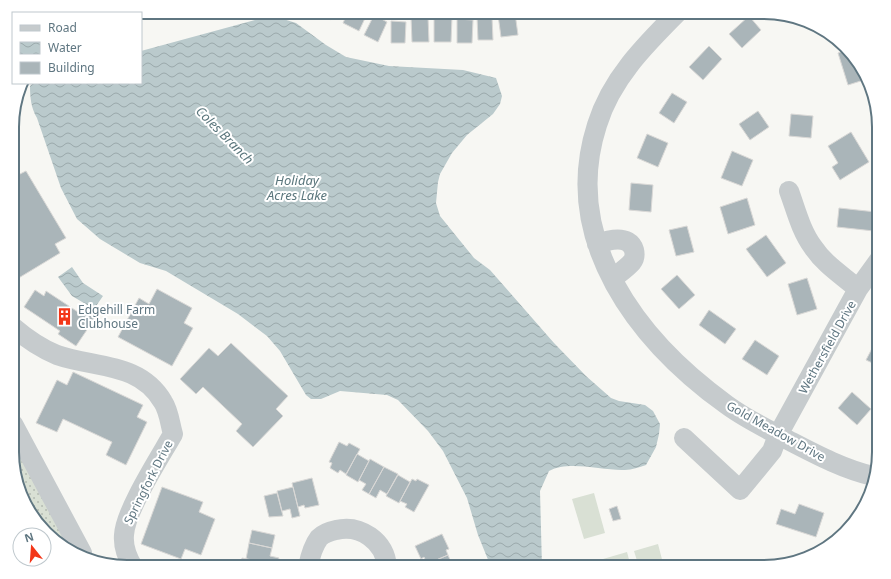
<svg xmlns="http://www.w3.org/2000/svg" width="891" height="579" font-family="'Noto Sans',sans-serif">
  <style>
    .park { fill: url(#park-dots) }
    .garden { fill: #d9e0d4 }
    .water { fill: url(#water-waves) }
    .building { fill: #aab5b9; stroke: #d9d8d6 }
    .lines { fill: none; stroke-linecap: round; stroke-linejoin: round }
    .minor { stroke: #c6cbcd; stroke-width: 20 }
    .labels { text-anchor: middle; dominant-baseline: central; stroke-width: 4; stroke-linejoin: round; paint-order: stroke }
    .poi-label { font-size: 12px; fill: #5f7681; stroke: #fff; text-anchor: start }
    .street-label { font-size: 12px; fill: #5f7681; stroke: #fff }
    .water-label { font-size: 13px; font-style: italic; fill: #5a767c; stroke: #fff }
    .rim { fill: none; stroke: #5f7681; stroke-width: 2 }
  </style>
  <defs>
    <pattern id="park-dots" width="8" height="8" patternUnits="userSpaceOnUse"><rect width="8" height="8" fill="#d9e0d4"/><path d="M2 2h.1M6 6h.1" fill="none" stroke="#b3bab1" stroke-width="1.8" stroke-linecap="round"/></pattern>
    <pattern id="water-waves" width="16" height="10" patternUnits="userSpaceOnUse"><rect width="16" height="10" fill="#bacacc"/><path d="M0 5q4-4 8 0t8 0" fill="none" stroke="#9aa9ab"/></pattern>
  </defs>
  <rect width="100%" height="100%" fill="#f7f7f3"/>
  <path class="park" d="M13 435 74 551 63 547 28 510 13 467Z"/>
  <path class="garden" d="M594 493 605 533 584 539 572 499Z
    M658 544 664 567H639L634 551Z
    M627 552 631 567H605L603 559Z"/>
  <path class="water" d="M280 18 296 23 326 45 346 57 389 66 463 70 496 78 502 96 500 104 493 114 467 135 452 153 440 174 438 182 436 203 440 216 474 258 490 270 554 343 586 376 611 398 619 401 645 405 653 411 660 424 659 434 656 447 646 465C639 467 632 470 625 470 602 471 570 460 549 471L540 491 542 567H491L478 535 467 498 443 451 428 431 398 400 387 395 340 391 321 399H311L306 395 280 351 267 336 238 314 166 271 140 263 100 239 77 219 61 188 37 118C31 108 30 97 30 86L33 83H141V51L255 20Z
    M72 267 83 283 103 296 94 309 72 296 58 277Z"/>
  <path class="building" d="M324 12H339L330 20Z
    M348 12H368L359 31 343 23Z
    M515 13 518 35 501 37 498 15Z
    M374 15 387 22 378 42 364 35Z
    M749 16 761 30 742 48 729 34Z
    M411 17H428L429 42H412Z
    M434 17H452L451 42H434Z
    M477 17H492L493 40H478Z
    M457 19 473 20 472 43H457Z
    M391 21 406 22 405 43H391Z
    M709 46 722 59 703 80 689 67Z
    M846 50 864 70 867 79 848 85 838 53Z
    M672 93 687 102 674 123 659 113Z
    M758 111 769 127 750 140 739 124Z
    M791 114 813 116 811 138 789 136Z
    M851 132 869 162 840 180 832 167 838 163 828 146Z
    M647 134 668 143 658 167 637 158Z
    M732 151 753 160 742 186 721 178Z
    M26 171 66 238 55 244 60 253 17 279 13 271V254L18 251 13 242V175L14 177Z
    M631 183 653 185 651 212 629 210Z
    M747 198 755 225 728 234 720 207Z
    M839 208 876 212 874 231 837 227Z
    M687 226 694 252 676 256 669 230Z
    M766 235 786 263 767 277 746 249Z
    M677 275 695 295 679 309 661 289Z
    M807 278 817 309 797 315 788 284Z
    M157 289 192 308 184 323 193 328 172 366 118 337 139 298 149 304Z
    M35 290 44 296 46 291 81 314 83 311 95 318 76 346 58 334 60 331 24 307Z
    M709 310 736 329 725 344 699 325Z
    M879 335V366L866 360Z
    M755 340 779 356 767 375 742 359Z
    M231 343 288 396 276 409 283 416 253 447 236 431 242 424 203 387 196 394 180 379 209 348 218 356Z
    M73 372 143 405 137 417 147 422 126 465 106 455 112 442 63 419 57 432 36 423 57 380 67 385Z
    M852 392 871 409 857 425 838 408Z
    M339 442 347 446 349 443 360 449 346 474 340 470 338 473 330 468 332 463 329 462Z
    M357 454 369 461 358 482 346 475Z
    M370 459 384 467 369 494 362 490 366 484 359 480Z
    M384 467 398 474 387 494 380 490 376 498 369 494Z
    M398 475 410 482 399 503 386 496Z
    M312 478 319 505 305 508 304 505 298 507 292 483Z
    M412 479 416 481 417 479 429 485 414 512 405 507 407 504 400 501Z
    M162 487 203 502 199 512 215 519 201 555 185 549 181 559 141 544Z
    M293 487 300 516 292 518 290 509 282 511 277 491Z
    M277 493 283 516 269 517 264 496Z
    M799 504 824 513 816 537 776 524 781 509 795 514Z
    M617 506 621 519 613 521 609 509Z
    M252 530 275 535 272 548 249 543Z
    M442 534 449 549 446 550 448 555 427 564 424 557 421 559 415 546Z
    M249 543 272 548 270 556 279 558 277 565 246 559Z
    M448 555 453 567H428L427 564Z
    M242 558 267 563 266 567H240Z"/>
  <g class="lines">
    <path class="minor" d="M678 12C645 45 611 79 597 125 560 240 638 341 727 405 746 419 767 429 788 440 815 454 843 469 873 476
      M789 191C796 210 801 231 813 247 824 264 843 276 858 289
      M597 244C608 240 629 234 634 250 635 254 635 258 632 262 627 268 618 274 612 279
      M13 327C27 339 40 348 57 355 94 368 140 362 163 402 169 411 170 424 173 434 160 457 125 511 124 535 123 546 127 557 133 567
      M13 424 82 553
      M684 438 740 490 772 451 778 435 858 289 879 260
      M308 567C310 557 313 546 319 538 323 534 331 531 336 530 360 524 385 541 387 567"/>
  </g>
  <defs>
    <symbol id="building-bare" viewBox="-9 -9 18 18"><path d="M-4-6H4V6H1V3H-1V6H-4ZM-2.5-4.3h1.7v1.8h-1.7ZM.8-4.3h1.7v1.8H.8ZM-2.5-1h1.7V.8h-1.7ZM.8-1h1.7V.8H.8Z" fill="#f33618" stroke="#fff" stroke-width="2.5" paint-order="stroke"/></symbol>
  </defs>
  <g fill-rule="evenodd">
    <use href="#building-bare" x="52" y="304" width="25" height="25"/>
  </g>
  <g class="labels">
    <g class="poi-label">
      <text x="78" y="309">Edgehill Farm<tspan x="78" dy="14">Clubhouse</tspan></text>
    </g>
    <g class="street-label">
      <text transform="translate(827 347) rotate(-61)">Wethersfield Drive</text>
      <text transform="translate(776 431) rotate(29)">Gold Meadow Drive</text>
      <text transform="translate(148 482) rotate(-63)">Springfork Drive</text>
    </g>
    <g class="water-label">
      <text transform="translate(225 135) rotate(45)">Coles Branch</text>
      <text x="297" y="180">Holiday<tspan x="297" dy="15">Acres Lake</tspan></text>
    </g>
  </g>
  <path d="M0 0H891V579H0ZM127 19H764A108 108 0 0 1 872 127V452A108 108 0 0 1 764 560H127A108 108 0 0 1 19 452V127A108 108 0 0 1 127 19Z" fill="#fff" fill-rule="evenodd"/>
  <path class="rim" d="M127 19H764A108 108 0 0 1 872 127V452A108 108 0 0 1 764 560H127A108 108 0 0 1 19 452V127A108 108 0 0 1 127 19Z"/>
  <rect x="12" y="12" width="130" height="72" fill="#ffffff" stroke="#bfc8cd"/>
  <rect x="20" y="25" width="20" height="6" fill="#c6cbcd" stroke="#bfc8cd"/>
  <text x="48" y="32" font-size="12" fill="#5f7681">Road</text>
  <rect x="20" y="42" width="20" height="12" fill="url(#water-waves)" stroke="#bfc8cd"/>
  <text x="48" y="52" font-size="12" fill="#5f7681">Water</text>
  <rect x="20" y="62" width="20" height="12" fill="#aab5b9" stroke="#bfc8cd"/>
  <text x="48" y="72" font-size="12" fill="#5f7681">Building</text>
  <g transform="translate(32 547) rotate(343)"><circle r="19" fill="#ffffff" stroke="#bfc8cd"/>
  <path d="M0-3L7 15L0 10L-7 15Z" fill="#f33618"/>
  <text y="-6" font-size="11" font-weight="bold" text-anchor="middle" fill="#5f7681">N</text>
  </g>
</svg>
